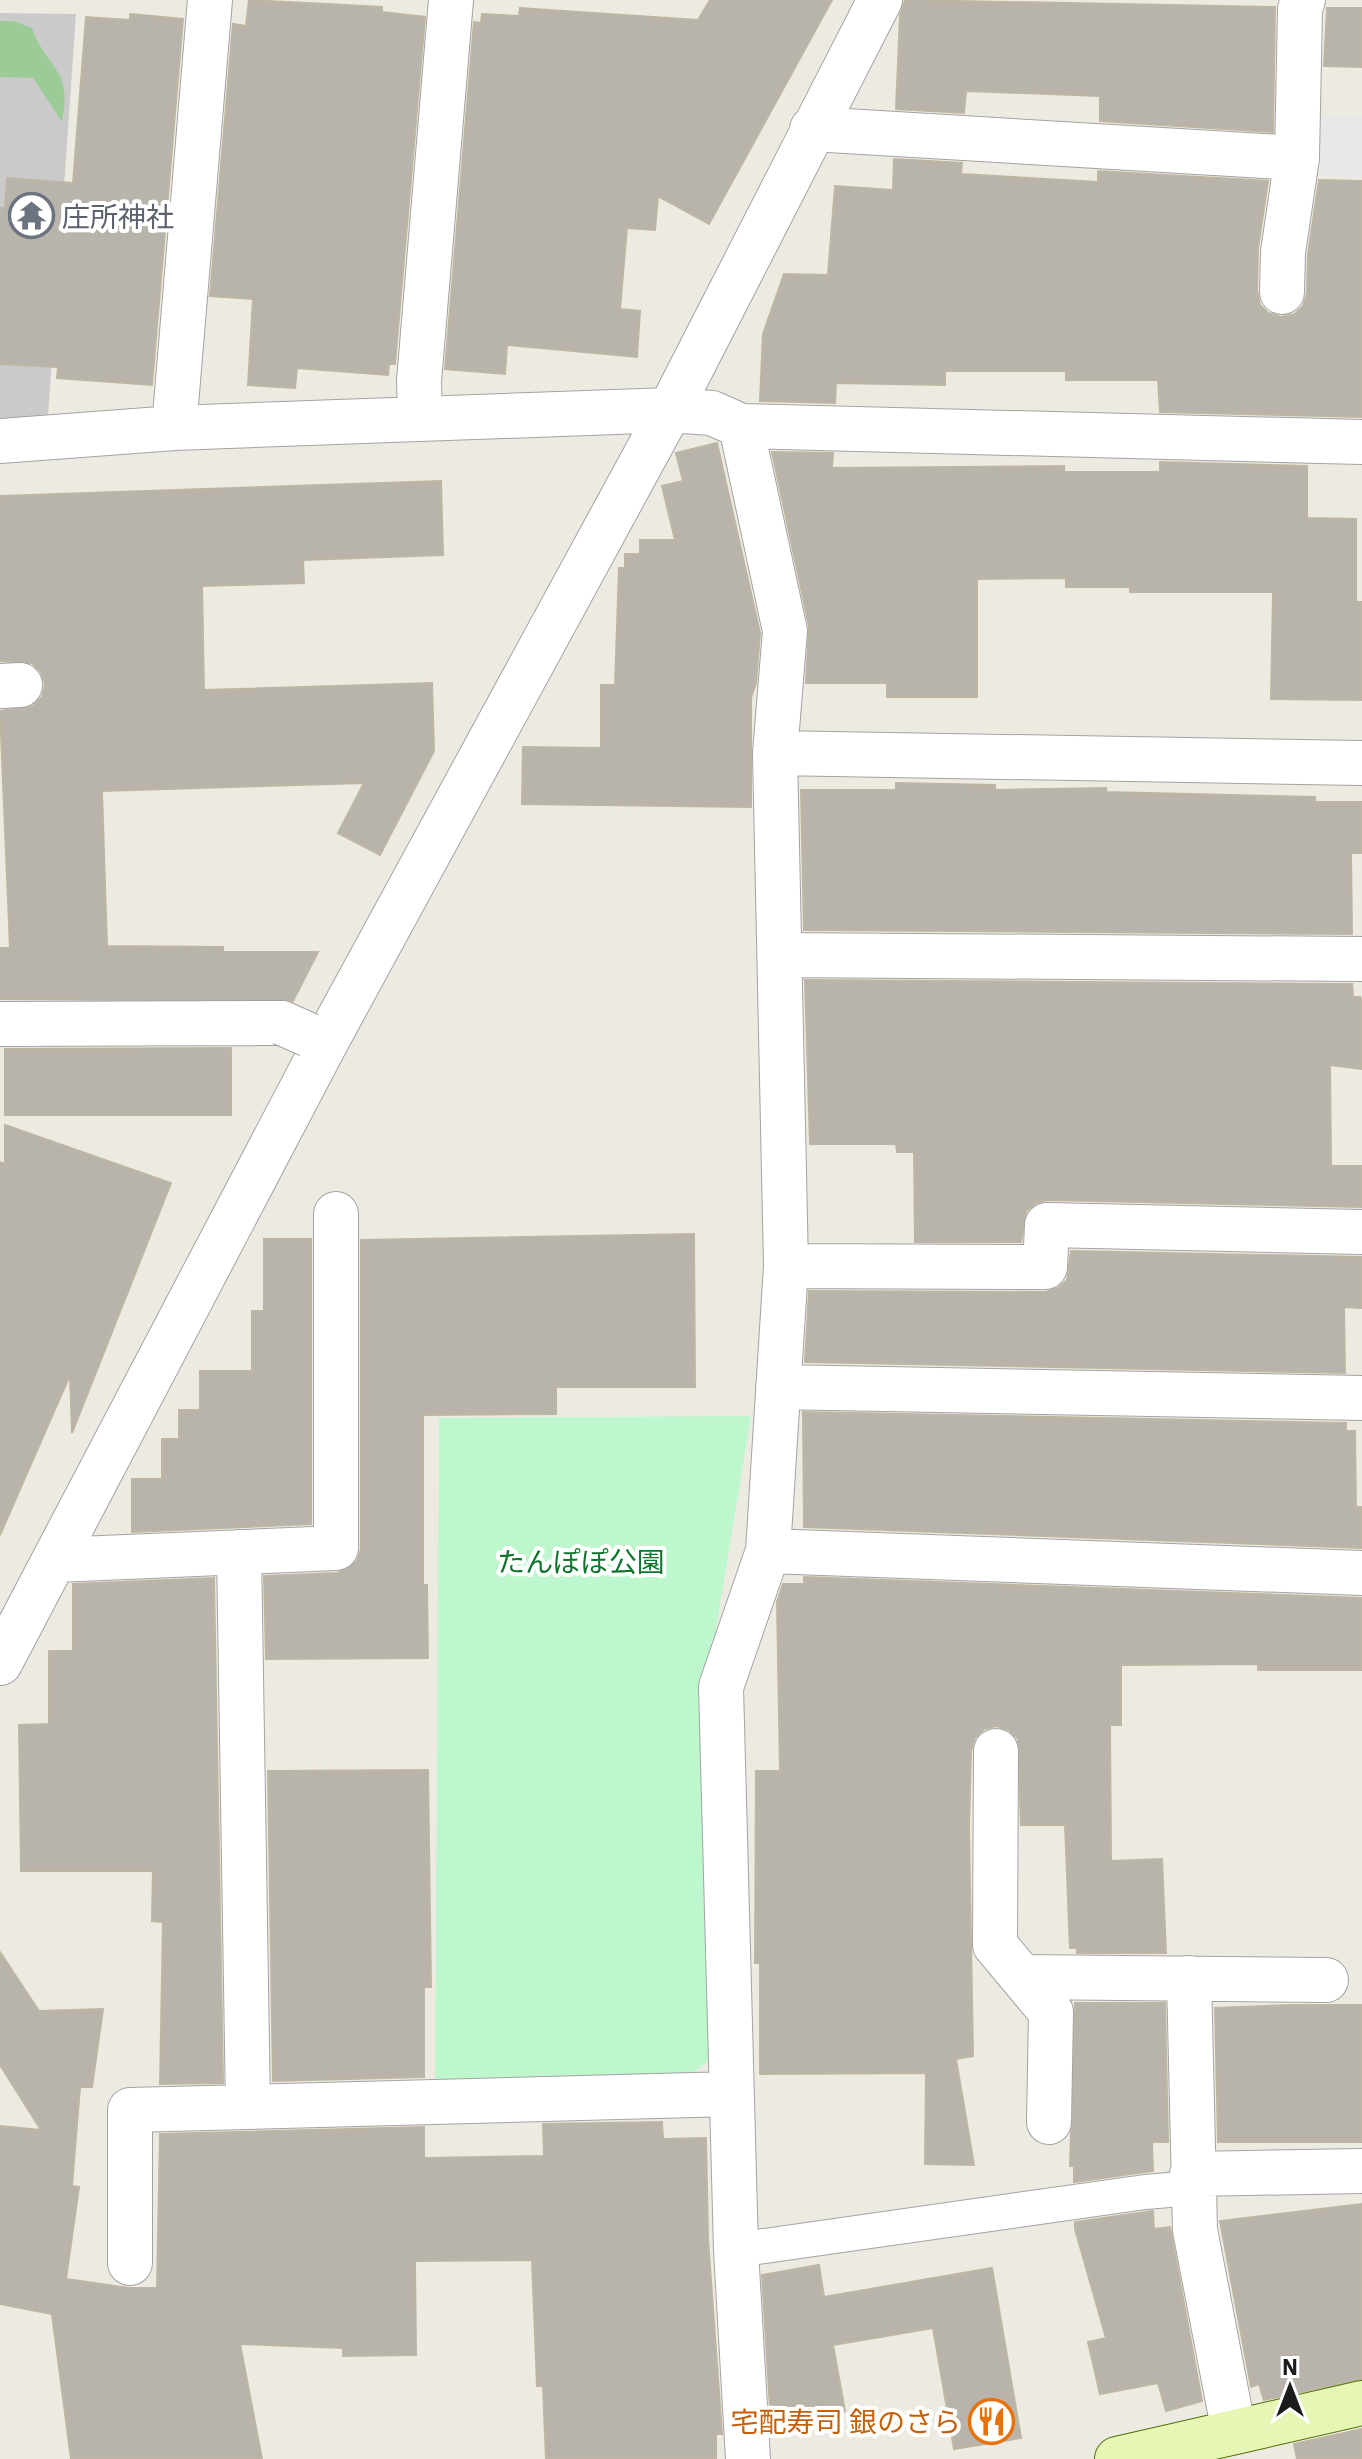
<svg xmlns="http://www.w3.org/2000/svg" width="1362" height="2459" font-family="'IBM Plex Sans','Noto Sans JP',sans-serif">
  <style>
    .religious { fill: #cacaca }
    .forest { fill: #9bcc97 }
    .park { fill: #bef7ce }
    .parking { fill: #e8e8e8 }
    .building { fill: #b9b4ab; stroke: #beb5a4; stroke-width: 2 }
    .lines { fill: none; stroke-linecap: round; stroke-linejoin: round }
    .service-casing { stroke: #a3a3a3; stroke-width: 36 }
    .minor-casing { stroke: #a3a3a3; stroke-width: 46 }
    .secondary-casing { stroke: #4e6e07; stroke-width: 46 }
    .service { stroke: #fff; stroke-width: 34 }
    .minor { stroke: #fff; stroke-width: 44 }
    .secondary { stroke: #e6f7b5; stroke-width: 44 }
    .minor-bridge-casing { stroke: #a3a3a3; stroke-width: 46; stroke-linecap: butt }
    .minor-bridge { stroke: #fff; stroke-width: 44 }
    .labels { text-anchor: middle; dominant-baseline: central; stroke-width: 8; stroke-linejoin: round; paint-order: stroke }
    .worship-label { font-size: 28px; fill: #5b616d; stroke: #fff; text-anchor: start }
    .park-label { font-size: 28px; fill: #0e762c; stroke: #fff }
    .food-label { font-size: 28px; fill: #c56008; stroke: #fff; text-anchor: end }
  </style>
  <rect width="100%" height="100%" fill="#edebe1"/>
  <path class="religious" d="M0 13 76 14 48 417 0 423Z"/>
  <path class="forest" d="M0 21H13L32 28C48 72 73 67 62 122L33 78 0 77Z"/>
  <path class="park" d="M751 1416 705 1695 716 2055 688 2077 435 2085 439 1418Z"/>
  <path class="parking" d="M1321 116H1362V177L1321 176Z"/>
  <path class="building" d="M249 0 382 7V12L425 17 395 364H389L388 375 297 368 295 388 248 385 253 299 210 296 233 24 246 26Z
    M710 0H832L709 224 658 196 655 230 627 228 620 309 640 311 637 357 507 345 505 374 445 369 474 22 481 23 482 14 519 16 520 8 698 20Z
    M905 0 1275 7 1273 132 1100 121V96L966 91 964 113 896 109 900 15Z
    M1327 8H1362V67L1324 66Z
    M130 14 183 19 152 385 57 378 58 367 0 364V208H5L7 178 73 183 86 17 130 20Z
    M894 159 962 163 961 174 1098 182V171L1268 181 1258 248 1257 291 1260 305 1268 313 1281 317 1295 314 1303 306 1307 293 1308 254 1319 180 1362 181V417L1160 412 1158 380H1066V371H945V385L836 383 835 403 760 401 763 334 784 274 828 275 835 186 893 190Z
    M717 443 760 633 756 683 751 698V807L522 804 523 747 601 748V685H615L619 568H625V554H640V540H675L662 486 683 481 676 453Z
    M772 452 833 453 832 468 1064 466V472H1160V462L1307 466V518L1356 519V602H1362V700L1271 699 1273 592H1130V587H1066V578L977 579V697H887V683H806L809 626Z
    M441 481 443 555 303 560 304 583 202 586 204 690 432 683 434 751 380 855 338 833 364 783 102 791 107 946 223 947V952H318L293 1001 0 999V948H10L0 711 33 706 42 697 45 685 41 672 32 663 0 661V496Z
    M896 783 995 785V790L1106 788V792L1315 797V802H1362V853H1351L1352 934 804 930 801 790H896Z
    M805 980 1352 984 1353 997H1360L1362 1003V1069L1330 1065 1331 1166H1362V1207L1048 1200 1036 1203 1026 1211 1021 1242H915L914 1152H897L896 1144H810Z
    M231 1048V1115H5V1049Z
    M5 1125 171 1183 72 1433 70 1375 0 1535V1162L5 1164Z
    M694 1234 695 1387H556V1414L423 1415V1585H427L428 1658 266 1659 264 1576 338 1573 357 1561 361 1549V1240Z
    M264 1239H311V1524L132 1532V1479H162V1439H179V1410H200V1371H252V1311H264Z
    M1071 1251 1362 1257V1308L1344 1307 1345 1373 805 1362 809 1291 1046 1292 1058 1288 1067 1280Z
    M803 1412 1346 1423V1431H1355L1356 1507H1362V1548L804 1527Z
    M804 1577 1362 1598V1670H1258V1664L1121 1665V1725H1110L1111 1861 1162 1859 1166 1953H1077V1948H1070L1065 1825H1021L1018 1739 1009 1730 997 1726 984 1729 975 1738 971 1751 969 1826 973 2056 956 2059 974 2165 925 2164 926 2073 760 2074V1963H755L756 1771H780L777 1602 783 1584H804Z
    M214 1578 223 2083 160 2084 163 1922 152 1921 153 1871H21L19 1725 49 1724V1651H73V1584Z
    M428 1770 431 1987H424V2077L273 2081 268 1771Z
    M0 1952 39 2011 103 2009 92 2087H80L72 2186 79 2187 66 2279 129 2288H157L160 2134 424 2127V2158L544 2156 543 2124 662 2122 663 2139 706 2138 708 2239 722 2434H716V2459H546L543 2386H537L532 2260 415 2261 416 2355 343 2356V2348L240 2344 262 2459H71L52 2314 0 2304V2126L41 2130 0 2065Z
    M1075 2003H1165L1168 2142H1152L1153 2171 1074 2182V2166H1070Z
    M1292 2005H1362V2142H1218L1215 2008Z
    M1362 2204V2379L1264 2400 1259 2384 1251 2387 1220 2221Z
    M1153 2211 1154 2229 1170 2227 1202 2401 1166 2411 1158 2383 1100 2394 1088 2342 1106 2338 1075 2229V2222Z
    M819 2265 824 2297 992 2268 1021 2438 954 2449 933 2328 833 2345 845 2411 771 2425 762 2275Z
    M1362 2429V2459H1297L1294 2444Z"/>
  <g class="lines">
    <defs>
      <path id="service" d="M736 2250 1145 2192 1193 2188"/>
      <path id="minor" d="M812 129 1297 158
        M1282 292 1283 252 1297 158 1300 9 1303 0
        M420 419 419 381 451 0
        M741 426 785 631 775 753 786 1266 768 1551 721 1687 736 2250 748 2459
        M174 428 210 0
        M0 441 174 428 670 410 712 413 741 426 1362 442
        M0 686 20 685
        M775 753 1362 763
        M780 955 1362 959
        M0 1024 282 1023
        M786 1266 1045 1267 1047 1225 1362 1232
        M778 1387 1362 1398
        M768 1551 1362 1573
        M239 1552 248 2107
        M55 1560 336 1548V1214
        M0 1663 326 1042 670 410 880 0
        M996 1751 995 1945 1051 2012 1049 2122
        M1022 1977 1326 1980
        M1189 1978 1195 2230 1234 2432
        M1192 2174 1362 2171
        M130 2263V2110L731 2094"/>
      <path id="secondary" d="M1117 2459 1362 2403"/>
    </defs>
    <use href="#service" class="service-casing"/>
    <use href="#minor" class="minor-casing"/>
    <use href="#secondary" class="secondary-casing"/>
    <use href="#service" class="service"/>
    <use href="#minor" class="minor"/>
    <use href="#secondary" class="secondary"/>
    <defs>
      <path id="minor-bridge" d="M282 1023 309 1035"/>
    </defs>
    <use href="#minor-bridge" class="minor-bridge-casing"/>
    <use href="#minor-bridge" class="minor-bridge"/>
  </g>
  <defs>
    <symbol id="temple-ring" viewBox="-11 -11 22 22"><circle r="9.5" fill="#fff" stroke="#6b7280" stroke-width="1.5"/><path d="M0-6L5-2H3V0L6.5 2.5H4V6H1.5V3h-3V6H-4V2.5H-6.5L-3 0V-2H-5Z" fill="#6b7280"/></symbol>
    <symbol id="restaurant-ring" viewBox="-11 -11 22 22"><circle r="9.5" fill="#fff" stroke="#e8710a" stroke-width="1.5"/><path d="M-5-6h1v4h1v-4h1v4h1v-4h1v5L-1.5 .5V6h-2V.5L-5-1ZM5-6V6H3V1.5H1.5Q1.5-4 5-6Z" fill="#e8710a"/></symbol>
  </defs>
  <g fill-rule="evenodd">
    <use href="#temple-ring" x="6" y="190" width="51" height="51"/>
    <use href="#restaurant-ring" x="966" y="2396" width="51" height="51"/>
  </g>
  <g class="labels">
    <g class="worship-label">
      <text x="62" y="216">庄所神社</text>
    </g>
    <g class="park-label">
      <text x="581" y="1561">たんぽぽ公園</text>
    </g>
    <g class="food-label">
      <text x="961" y="2421">宅配寿司 銀のさら</text>
    </g>
  </g>
  <g transform="translate(1290 2387)" stroke="#ffffff" stroke-width="6" paint-order="stroke">
  <path d="M0-6L14 30L0 20L-14 30Z" fill="#1c1c1c"/>
  <text y="-12" font-size="22" font-weight="bold" text-anchor="middle" fill="#1c1c1c">N</text>
  </g>
</svg>
